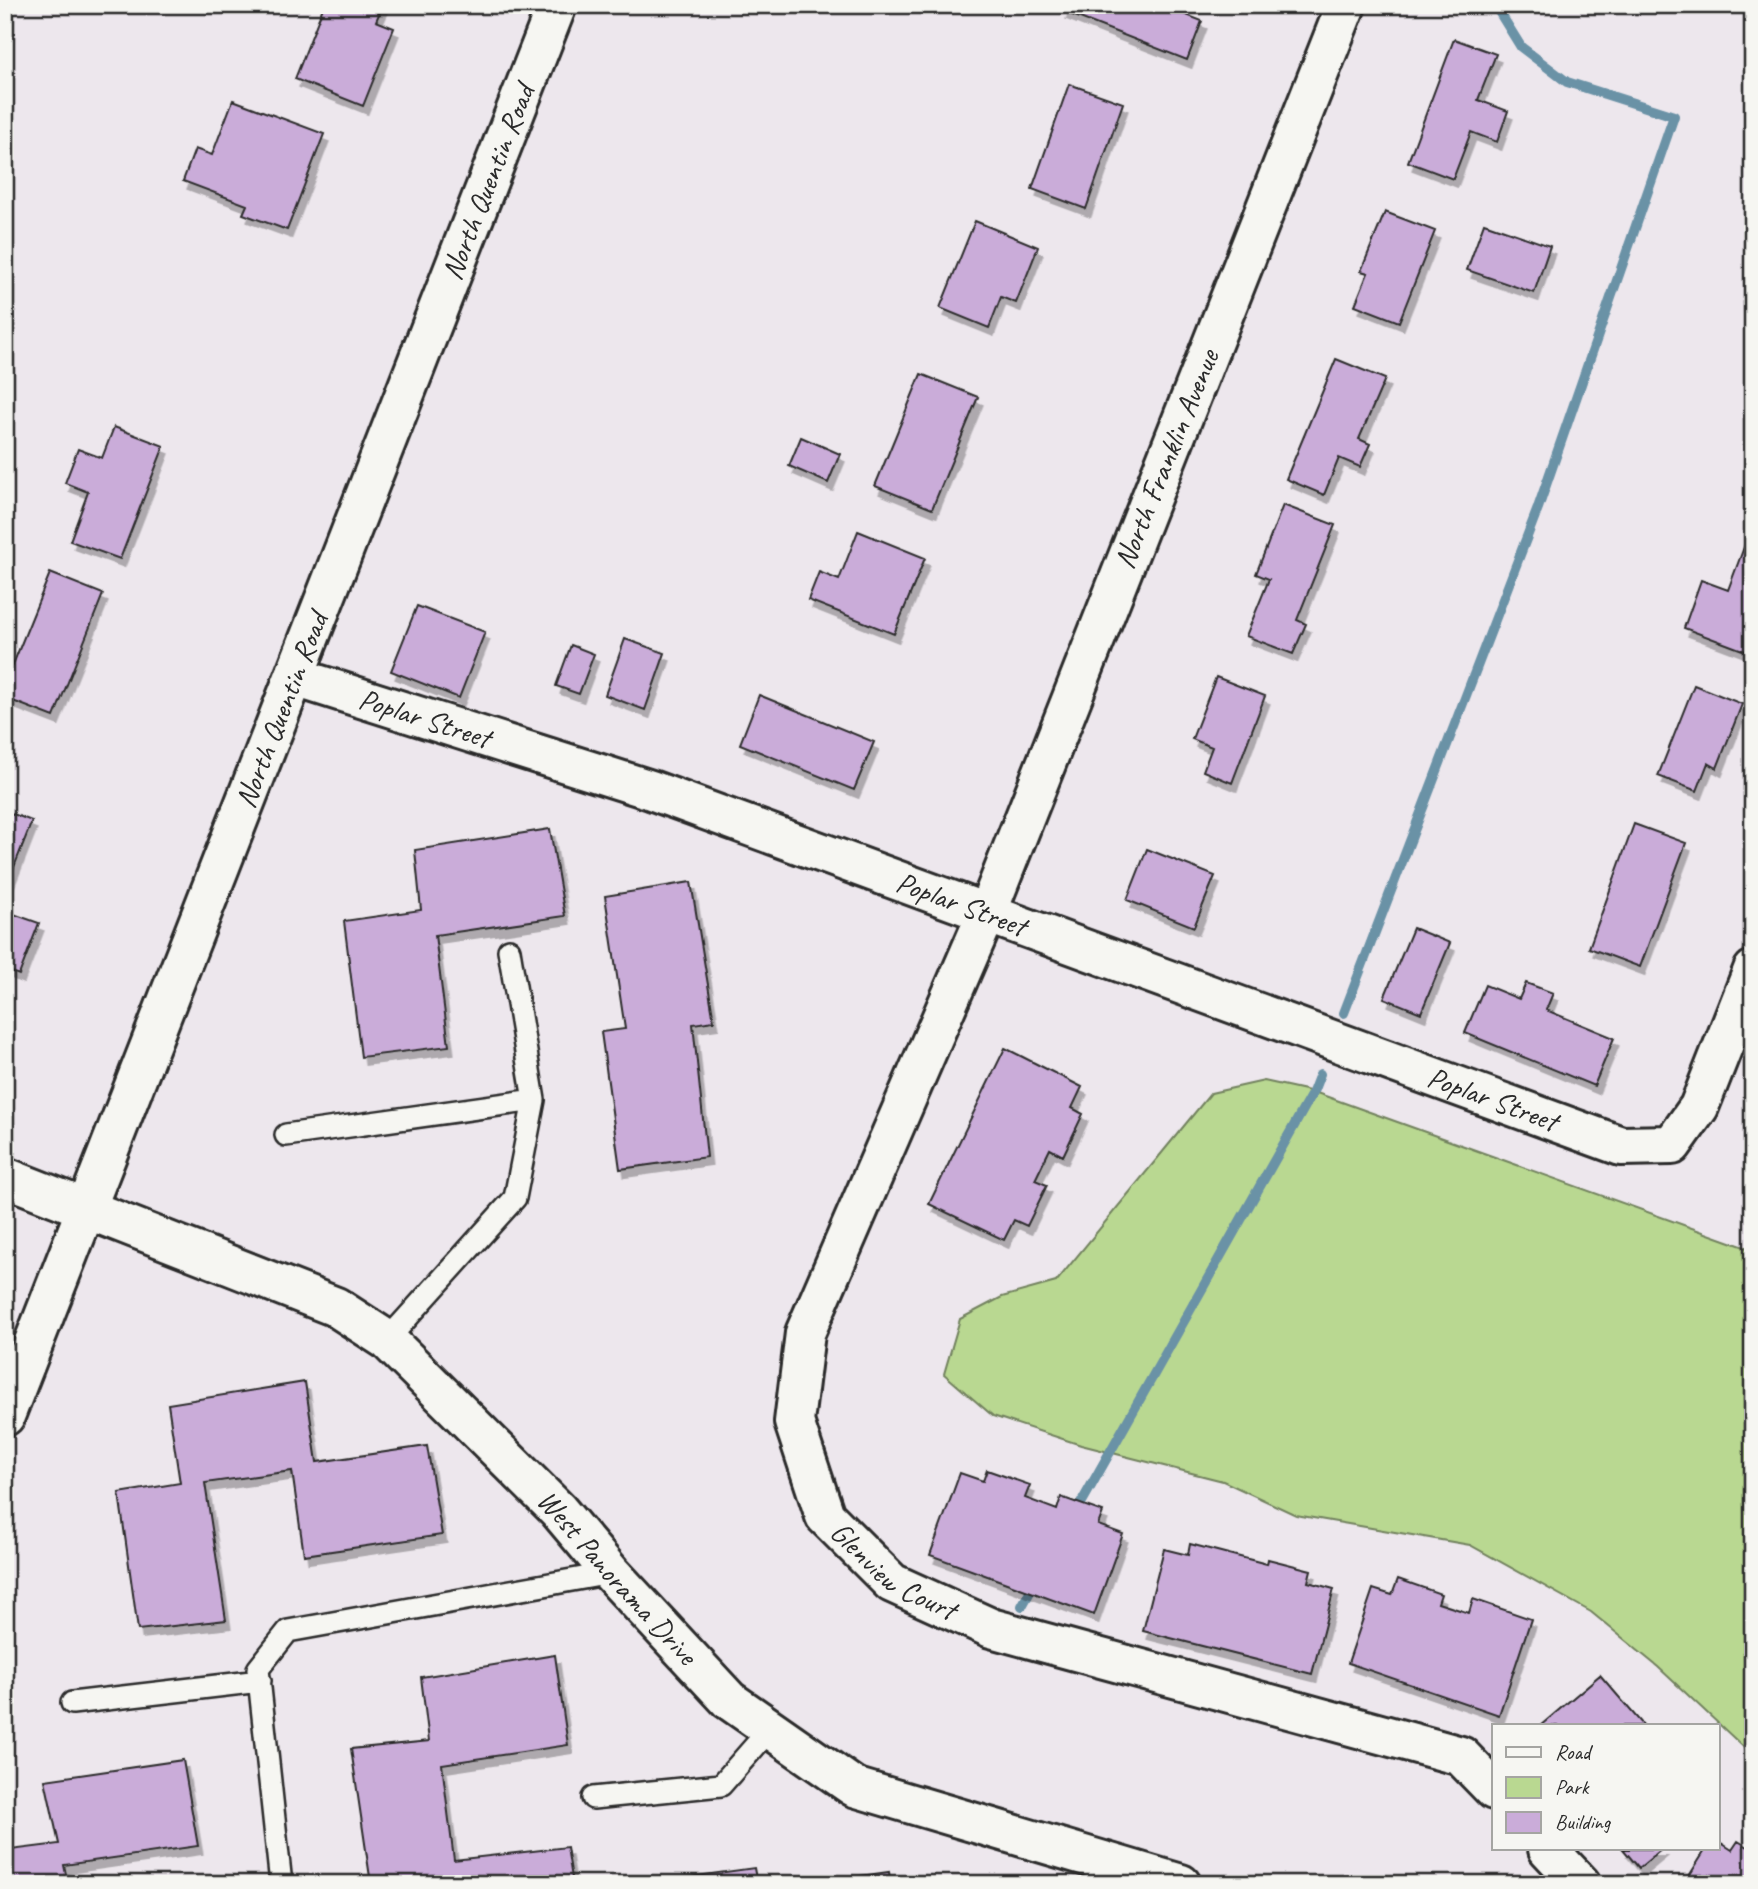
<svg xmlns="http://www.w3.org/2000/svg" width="1758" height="1889" font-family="Caveat,sans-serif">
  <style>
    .green { fill: #b9d891; stroke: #72825e; stroke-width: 2 }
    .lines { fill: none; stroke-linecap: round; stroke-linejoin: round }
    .stream { stroke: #6b92a6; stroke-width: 10 }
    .building { fill: #caacd9; stroke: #2b2b2b; stroke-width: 2; filter: url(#shadow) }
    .lane-casing { stroke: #2b2b2b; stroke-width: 26 }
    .street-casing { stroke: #2b2b2b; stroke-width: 44 }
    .secondary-casing { stroke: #2b2b2b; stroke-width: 44 }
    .lane { stroke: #f6f6f2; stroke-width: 21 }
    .street { stroke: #f6f6f2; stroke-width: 38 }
    .secondary { stroke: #f6f6f2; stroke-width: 38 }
    .labels { text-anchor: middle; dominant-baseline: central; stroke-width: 5; stroke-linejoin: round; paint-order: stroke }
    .street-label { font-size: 30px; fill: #2b2b2b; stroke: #f6f6f2 }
  </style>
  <defs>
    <filter id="shadow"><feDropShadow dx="4.5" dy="8" stdDeviation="0" flood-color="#0004"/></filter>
  </defs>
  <rect width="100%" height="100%" fill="#ede7ed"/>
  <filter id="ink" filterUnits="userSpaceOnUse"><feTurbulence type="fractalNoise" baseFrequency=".0143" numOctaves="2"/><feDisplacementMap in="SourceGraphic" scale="14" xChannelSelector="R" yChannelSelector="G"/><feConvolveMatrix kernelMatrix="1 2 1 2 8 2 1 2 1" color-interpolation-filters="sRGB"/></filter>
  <g filter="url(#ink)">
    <path class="green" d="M1264 1081 1314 1092 1753 1250V1756L1658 1667 1591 1612 1470 1545 1296 1515 1223 1481 1081 1445 993 1416 944 1374 960 1319 1002 1297 1056 1282 1211 1093Z"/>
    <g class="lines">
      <path class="stream" d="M1344 1013 1538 508 1674 116 1567 82 1521 47 1495 5
        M1074 1516 1313 1092 1320 1074
        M1022 1606 1036 1581"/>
    </g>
    <path class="building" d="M324 5H383L376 21 394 28 363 106 295 79Z
      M1065 5H1161L1202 21 1187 60 1062 11Z
      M1454 39 1496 54 1478 100 1508 111 1497 142 1471 132 1453 179 1408 162Z
      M1069 84 1123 103 1086 209 1032 189Z
      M233 100 324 134 287 230 243 214 247 205 183 181 195 149 212 155Z
      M1385 212 1435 231 1399 322 1355 305 1368 273 1361 271Z
      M975 221 1038 247 1016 303 1001 297 989 328 940 308Z
      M1484 223 1550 246 1534 293 1467 270Z
      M1336 359 1385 379 1359 439 1370 444 1360 467 1339 458 1324 495 1286 479Z
      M921 374 978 397 932 509 875 486Z
      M114 427 164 446 120 559 70 541 88 492 65 483 78 449 102 458Z
      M801 437 840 454 828 483 789 466Z
      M1283 505 1335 525 1297 620 1306 624 1293 654 1246 636 1269 579 1256 574Z
      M1753 523V654L1684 628 1701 580 1728 590Z
      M858 531 925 558 894 634 808 600 819 572 839 580Z
      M50 573 103 594 54 717 5 698V684Z
      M417 606 485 632 459 698 391 671Z
      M625 639 665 653 645 710 605 695Z
      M571 645 594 654 579 694 556 686Z
      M1216 677 1265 696 1232 783 1203 771 1212 747 1192 739Z
      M1694 685 1742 704 1717 768 1708 763 1697 791 1658 776Z
      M759 695 874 742 854 790 740 744Z
      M5 811 32 821 5 890Z
      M1634 824 1686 843 1640 967 1589 948Z
      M550 829 565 916 435 935 449 1046 361 1057 344 921 421 910 415 850Z
      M1147 849 1215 876 1194 927 1127 900Z
      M691 882 714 1021 693 1024 707 1157 620 1169 601 1032 625 1029 605 896Z
      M5 911 39 923 19 975 5 969Z
      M1413 928 1450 943 1421 1013 1384 998Z
      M1526 983 1553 993 1546 1010 1614 1038 1594 1086 1465 1033 1485 985 1519 999Z
      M1005 1048 1082 1087 1072 1108 1083 1114 1063 1156 1050 1149 1035 1180 1047 1185 1027 1226 1014 1220 1004 1240 929 1204Z
      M305 1382 317 1462 427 1446 442 1535 304 1555 292 1471 205 1483 226 1620 138 1630 119 1493 180 1483 168 1404Z
      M987 1470 1030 1485 1025 1498 1057 1510 1061 1497 1103 1512 1098 1525 1123 1534 1094 1615 930 1555 960 1473 983 1481Z
      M1190 1544 1267 1564 1268 1559 1311 1570 1308 1582 1334 1589 1312 1674 1143 1631 1164 1549 1188 1555Z
      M1398 1579 1441 1594 1438 1603 1469 1613 1473 1599 1531 1619 1499 1715 1348 1663 1373 1589 1392 1595Z
      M555 1655 568 1745 442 1764 454 1860 567 1847 573 1884H433L432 1876 384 1884H371L351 1749 429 1741 421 1677Z
      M1600 1675 1644 1726H1540Z
      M183 1760 198 1846 64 1865 68 1884H5V1846L9 1845 11 1850 59 1844 45 1780Z
      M1718 1841 1732 1850 1738 1841 1753 1850V1884H1684L1706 1849H1718Z
      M1623 1849H1662L1639 1868Z
      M754 1868 757 1884H639Z
      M889 1872 891 1884H804Z"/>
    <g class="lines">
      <defs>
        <path id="lane" d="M286 1135 534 1100
          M387 1340 515 1198 534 1100 509 950
          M72 1703 260 1681
          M593 1798 721 1785 770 1729
          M281 1884 258 1669 288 1631 611 1573"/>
        <g id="street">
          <path id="s1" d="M1346 5 987 913 805 1333 794 1422 825 1516 892 1583 991 1628 1461 1756 1494 1790"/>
          <path id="s2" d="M295 677 651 790 1621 1146 1672 1145 1699 1107 1753 970"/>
          <path id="s3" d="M5 1177 336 1307 387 1340 558 1510 611 1573 729 1700 854 1787 1181 1884"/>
          <path d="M1548 1849 1581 1884"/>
        </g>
        <g id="secondary">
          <path id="s4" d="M5 1416 557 5"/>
        </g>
      </defs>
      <use href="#lane" class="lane-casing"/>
      <use href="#street" class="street-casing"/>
      <use href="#secondary" class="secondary-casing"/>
      <use href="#lane" class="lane"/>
      <use href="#street" class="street"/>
      <use href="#secondary" class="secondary"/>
    </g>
  </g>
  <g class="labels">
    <g class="street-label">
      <text stroke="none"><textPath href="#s4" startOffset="1325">North Quentin Road</textPath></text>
      <text transform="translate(1166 459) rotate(-68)">North Franklin Avenue</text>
      <text stroke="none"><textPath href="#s4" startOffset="758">North Quentin Road</textPath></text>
      <text stroke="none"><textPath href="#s2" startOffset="136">Poplar Street</textPath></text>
      <text stroke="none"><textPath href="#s2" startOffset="704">Poplar Street</textPath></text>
      <text stroke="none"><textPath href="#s2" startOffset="1270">Poplar Street</textPath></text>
      <text stroke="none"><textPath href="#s1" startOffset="1712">Glenview Court</textPath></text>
      <text stroke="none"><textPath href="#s3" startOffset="747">West Panorama Drive</textPath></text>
    </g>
  </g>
  <rect width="1758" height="1889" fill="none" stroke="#f6f6f2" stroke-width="28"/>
  <rect x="14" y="14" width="1730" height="1861" fill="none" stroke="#2b2b2b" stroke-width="2.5" filter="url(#ink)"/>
  <rect x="1492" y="1724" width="228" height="126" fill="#f6f6f2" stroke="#a5a5a2" stroke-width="2"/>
  <rect x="1506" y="1747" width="35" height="10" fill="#f6f6f2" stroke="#a5a5a2" stroke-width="2"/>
  <text x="1555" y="1759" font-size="21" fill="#2b2b2b">Road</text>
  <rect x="1506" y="1777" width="35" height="21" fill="#b9d891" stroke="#a5a5a2" stroke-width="2"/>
  <text x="1555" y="1794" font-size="21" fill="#2b2b2b">Park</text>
  <rect x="1506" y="1812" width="35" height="21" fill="#caacd9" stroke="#a5a5a2" stroke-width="2"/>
  <text x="1555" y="1829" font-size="21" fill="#2b2b2b">Building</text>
</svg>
